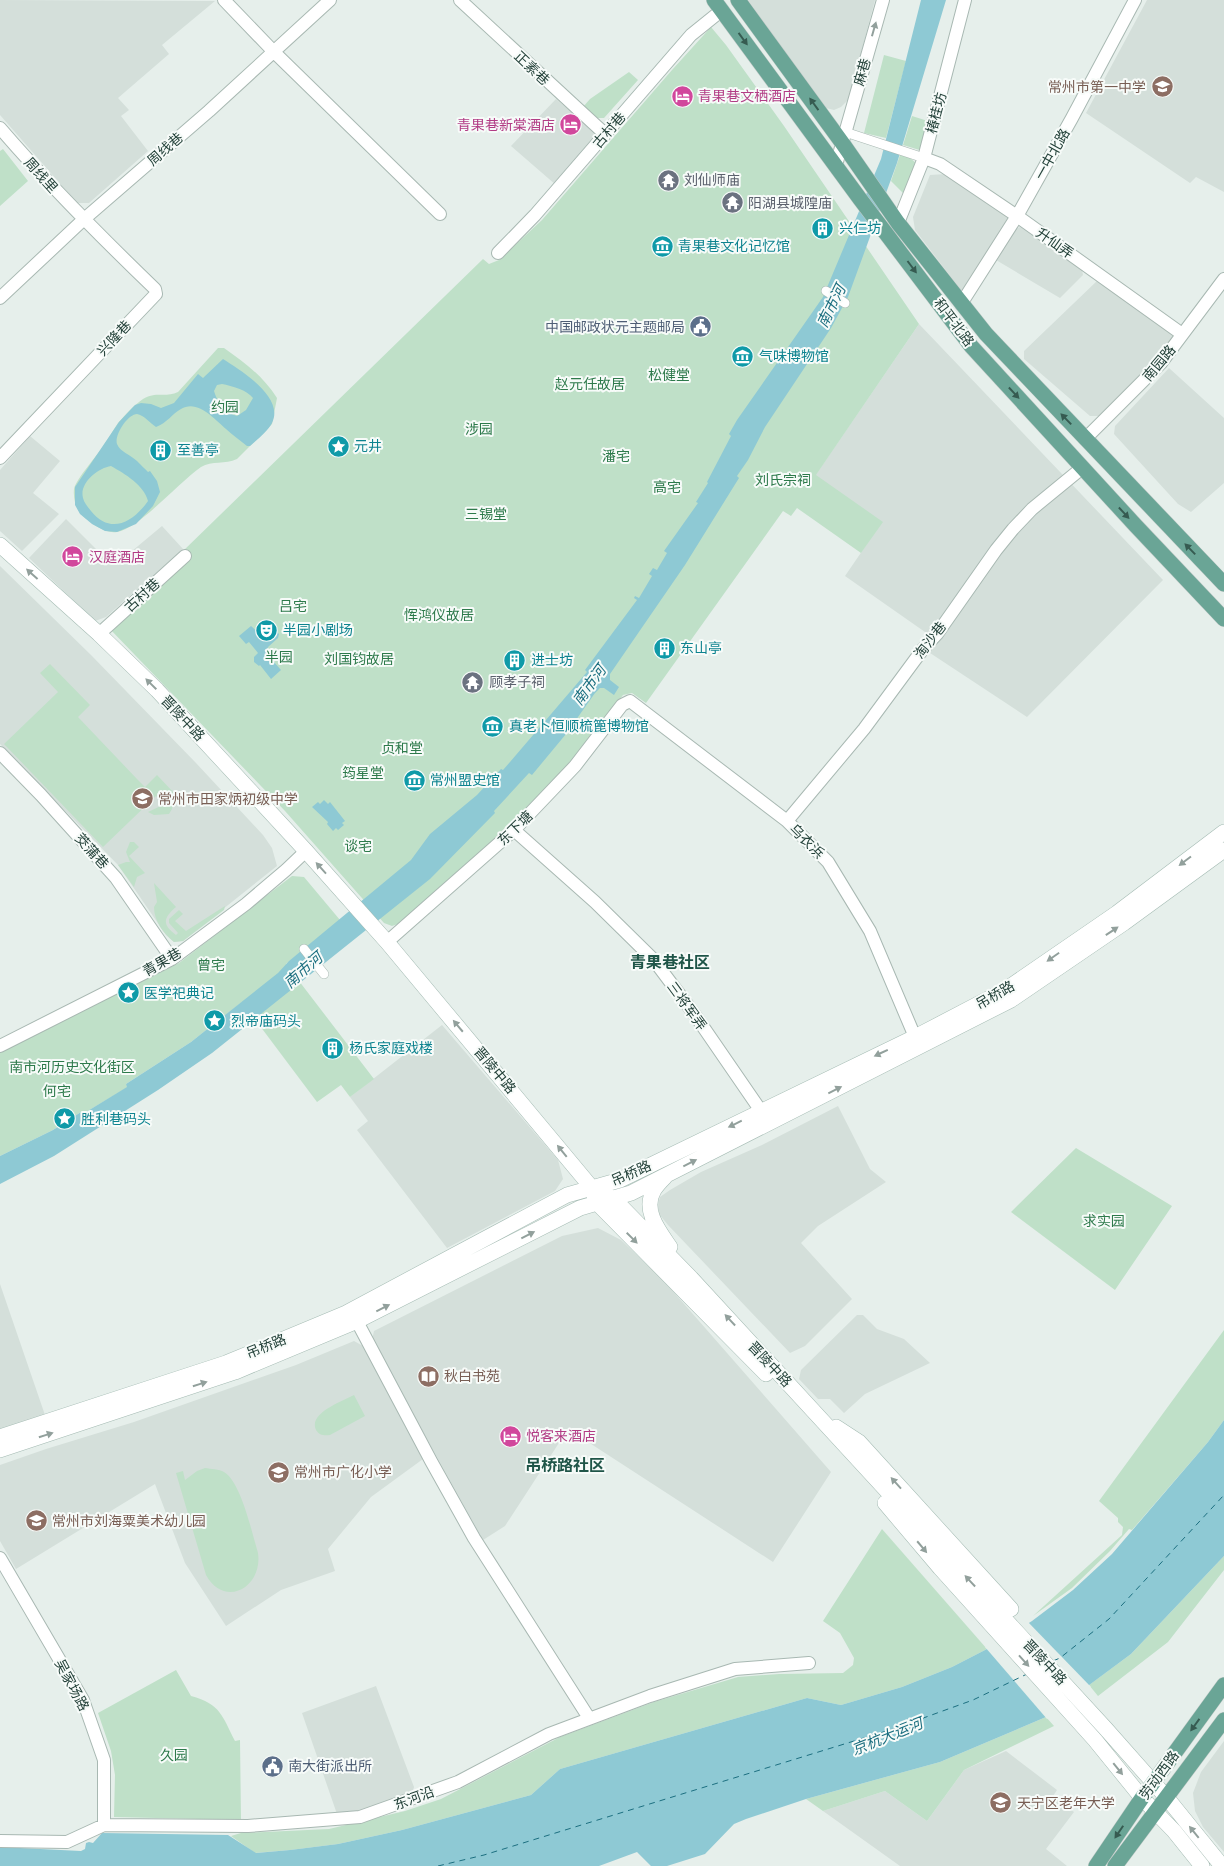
<svg xmlns="http://www.w3.org/2000/svg" width="1224" height="1866" font-family="Helvetica,'Noto Sans SC',sans-serif">
  <style>
    .built { fill: #d4dfda }
    .green { fill: #bfe0c8 }
    .water { fill: #8ec9d4; fill-rule: evenodd }
    .pier { fill: #e6efeb }
    .lines { fill: none; stroke-linecap: round; stroke-linejoin: round }
    .ferry { stroke: #1c6f80; stroke-width: 1; stroke-dasharray: 6 5; stroke-linecap: butt }
    .pedestrian-casing { stroke: #a8b8b2; stroke-width: 10 }
    .minor-casing { stroke: #a8b8b2; stroke-width: 14 }
    .secondary-casing { stroke: #a4bbb3; stroke-width: 16 }
    .primary-casing { stroke: #c2cac8; stroke-width: 16 }
    .pedestrian { stroke: #fff; stroke-width: 9 }
    .minor { stroke: #fff; stroke-width: 12 }
    .secondary { stroke: #fff; stroke-width: 15 }
    .primary { stroke: #6aa596; stroke-width: 15 }
    .oneway { fill: #92a09c }
    .oneway2 { fill: #365b51 }
    .labels { text-anchor: middle; dominant-baseline: central; stroke-width: 4; stroke-linejoin: round; paint-order: stroke }
    .street-label { font-size: 14px; fill: #24423a; stroke: #f7fbf9 }
    .education-label { font-size: 14px; fill: #785e54; stroke: #f7fbf9; text-anchor: start }
    .hotel-label { font-size: 14px; fill: #b23c85; stroke: #f7fbf9; text-anchor: start }
    .worship-label { font-size: 14px; fill: #5b616d; stroke: #f7fbf9; text-anchor: start }
    .culture-label { font-size: 14px; fill: #0d838f; stroke: #f7fbf9; text-anchor: start }
    .service-label { font-size: 14px; fill: #4e5e75; stroke: #f7fbf9; text-anchor: end }
    .park-label { font-size: 14px; fill: #2d7a4b; stroke: #f7fbf9 }
    .water-label { font-size: 15px; font-style: italic; fill: #1c6f80; stroke: #f7fbf9 }
    .quarter-label { font-size: 16px; font-weight: bold; fill: #1f5548; stroke: #f7fbf9 }
  </style>
  <rect width="100%" height="100%" fill="#e6efeb"/>
  <path class="built" d="M0 0 215 1 162 45 169 54 118 98 129 110 121 116 148 151 89 203H77L0 115Z
    M748 0H875L849 99 841 107 834 110 826 108 818 99Z
    M1147 0H1224V192L1196 177 1190 183 1086 113Z
    M556 99 599 135 556 185 511 146Z
    M946 174 1012 218 968 289 961 290 915 230 913 217 930 175Z
    M1020 227 1082 270 1083 275 1060 298 996 260 1015 229Z
    M1098 280 1175 335 1157 360 1121 396 1099 416H1090L1024 359V351Z
    M919 324 1163 580 1027 717 927 651 935 639 845 576 882 522 815 476Z
    M1169 368 1224 418V483L1191 512 1178 504 1114 434 1115 426Z
    M30 436 60 461 33 493 59 514 22 551 0 531V470Z
    M66 519 104 557 132 551 162 526 183 549 106 617 95 621 29 558Z
    M0 566 92 656 196 763 263 835 272 848 277 866 183 941 174 942 166 935 118 865 0 744Z
    M442 1025 558 1160 563 1179 555 1191 447 1248 357 1130 368 1121 350 1097Z
    M838 1106 870 1169 886 1182 818 1226 801 1243 852 1299 805 1346 790 1353 668 1225 659 1214 658 1205 660 1197 670 1190 701 1172 762 1145Z
    M598 1228 621 1240 664 1281 831 1472 773 1562 568 1429 505 1526 483 1540 372 1340 374 1331 562 1236Z
    M0 1284 46 1418 0 1432Z
    M857 1315H863L877 1329 904 1339 930 1363 865 1394 844 1413 830 1399H818L799 1379 801 1370Z
    M354 1341 363 1346 423 1459 371 1497 328 1549 335 1571 281 1590 226 1626 185 1563 155 1484 16 1569 0 1541V1465L46 1449 134 1422 296 1365Z
    M376 1686 414 1787 412 1795 362 1812 337 1814 302 1713Z
    M1224 1741V1852L1203 1827 1195 1811 1193 1793 1201 1772Z
    M1006 1751 1057 1790 1053 1796 1074 1812 1046 1849 1067 1866H900L823 1811 885 1791 927 1821 964 1770Z"/>
  <path class="green" d="M711 27 726 45 784 126 919 324 816 475 883 522 861 553 797 508 791 516 783 511 646 703 632 693 623 695 572 760 509 826 401 923 392 926 384 923 285 811 109 628 182 552 483 259 489 264 499 260 542 220 672 70Z
    M884 55 906 61 886 138 864 133Z
    M629 72 638 80 604 118H597L583 107 590 99Z
    M912 116 931 122 923 151 903 145Z
    M3 149 28 181 0 206V151Z
    M900 155 910 158 916 163 905 191 903 193 891 181Z
    M218 348H224C245 363 262 375 277 398L272 424 237 459C225 465 212 460 201 467 179 482 140 528 117 532 105 534 93 524 84 517 76 510 73 499 74 489 76 479 97 456 104 445 109 438 113 430 118 423 125 415 134 405 143 399 155 391 166 398 178 392Z
    M50 664 90 705 78 717 137 779 145 787 157 775 175 794 172 809 169 814 154 815 148 812 165 804 156 796 103 847 4 744 58 692 40 673Z
    M130 842H134L139 847 129 856 145 873 137 877 134 887 118 865 126 862H130L126 852Z
    M292 876 304 877 340 920 286 964 374 1079 350 1097 341 1085 317 1102 242 1002 191 1042 126 1084 128 1087 86 1112H81L53 1130 0 1156V1051L179 963Z
    M154 883 176 907C163 918 162 925 176 935L178 933 169 923V919L179 910 183 914 175 921 186 931 225 906 224 910 183 941 174 942C163 933 154 921 154 907L157 902Z
    M1076 1148 1172 1206 1115 1290 1011 1212Z
    M1224 1330V1420L1208 1442 1132 1530 1129 1529 1110 1551 1072 1588 1033 1616 1122 1535 1123 1527 1118 1522V1518L1099 1501Z
    M354 1395 365 1416 330 1435C324 1436 319 1435 316 1430 308 1413 343 1401 354 1395Z
    M205 1468C211 1469 219 1469 224 1472 241 1482 252 1533 258 1553 263 1587 225 1609 206 1575L176 1473 183 1471 185 1480 197 1471Z
    M882 1529 987 1649 952 1667 902 1687 841 1705 807 1698 560 1769 531 1795 402 1830 338 1844 290 1850 255 1853 231 1836 241 1833 329 1829 405 1811 441 1799 560 1737 654 1702 738 1677 779 1674 843 1673 853 1665 854 1658 840 1633 823 1621Z
    M1224 1556V1570L1168 1642 1098 1696 1089 1685 1131 1654Z
    M176 1670 191 1696C221 1704 222 1716 235 1741L240 1740 241 1820 114 1817 115 1775 111 1751 98 1713Z
    M1046 1717 1054 1726 964 1770 927 1821 885 1791 823 1811 806 1799 940 1762Z"/>
  <path class="water" d="M921 0H946L897 163 848 297 831 328 765 427 748 460 737 476 739 478 685 565 610 674V680L619 687 614 695 604 688H600L595 693 566 734 532 775 529 773 494 811 495 813 430 879 212 1053 158 1090 54 1156 0 1184V1156L53 1130 81 1112H86L127 1087 126 1084 191 1042 278 973 289 961 411 860 430 834 477 795 501 769 503 770 510 762 587 672 585 670 637 600 634 598 635 596 639 598 652 576 649 574 653 568 657 570 667 553 664 551 698 503 696 502 708 483 707 482 731 436 729 434 737 420 823 297 881 159Z
    M223 359C240 370 285 397 272 423 268 431 257 440 250 446H247C240 440 232 435 226 429 215 420 198 399 181 409 172 414 167 423 156 427 150 423 144 415 137 414 128 414 114 435 117 444 120 452 131 455 137 461 141 465 145 469 148 472L150 471 157 481 160 492 153 506 136 524 117 532 105 531 92 524 80 514 75 505V487L119 422 135 405 141 403 151 404 161 408 174 403 198 374 203 378ZM222 384C232 386 247 390 253 398L246 410 237 416C225 413 217 402 214 391L217 385ZM111 466C125 474 144 485 148 501 134 521 111 536 91 511 88 507 84 503 83 498 79 483 98 468 111 466Z
    M251 626 264 638 274 629 279 634 278 638 268 647 266 653 281 670 271 679 260 665 259 666 254 662V657L258 653 249 642 246 644 239 636Z
    M324 800 328 804 330 802 345 821 342 823 344 825 338 830 336 828 333 831 327 824 328 822 312 807 318 802 320 804Z
    M1224 1420V1556L1131 1654 1046 1717 940 1762 806 1799 746 1819 734 1824 705 1854 667 1866H651L637 1852 599 1866H0V1847L81 1851 85 1849 86 1843 89 1842 93 1843 102 1833 228 1835 256 1853 290 1850 338 1844 402 1830 531 1795 560 1769 807 1698 841 1705 902 1687 952 1667 987 1649 1032 1621 1073 1590 1112 1554 1208 1442Z"/>
  <path class="pier" d="M1027 1621 1091 1687 1047 1719 985 1647Z"/>
  <g class="lines">
    <path class="ferry" d="M1053 1661 1060 1658 1109 1619 1224 1495
      M438 1866 484 1855 893 1729 973 1700 1027 1674"/>
    <defs>
      <path id="pedestrian" d="M845 132 924 158
        M826 291 845 303
        M304 949 324 974"/>
      <path id="minor" d="M224 0 274 52 440 214
        M460 0 605 134
        M0 128C49 185 101 237 155 289L156 294 0 458
        M924 158 940 164 1017 216 1182 334
        M836 165 883 0
        M898 223 924 158 965 0
        M498 253 535 215 691 35 722 10
        M0 298 83 220 209 111 330 0
        M961 304 1017 216 1072 118 1135 0
        M1085 439 1161 363 1224 279
        M99 634 185 556
        M0 753 41 795 116 878 172 959
        M787 821 864 729 923 649 937 634 996 550 1013 529 1032 509 1082 468
        M514 830 595 902 653 959 695 1015 761 1111
        M387 942 514 830 575 766 622 705 630 701 787 821 828 862 870 931 915 1037
        M0 1046 172 959 246 904 286 870 306 851
        M352 1312 431 1461 474 1538 589 1718
        M0 1558 83 1700 104 1760V1825
        M0 1841 67 1842 104 1825 248 1826 360 1817 458 1782 549 1734 650 1696 735 1669 809 1663"/>
      <path id="secondary" d="M0 545 99 634 157 690 306 851 387 942 592 1188 614 1199 691 1278 1106 1729 1167 1798 1222 1866
        M665 1177C661 1181 657 1185 654 1190 642 1210 659 1231 670 1247
        M594 1195 597 1203 766 1374
        M836 1427 859 1442 1011 1609
        M0 1437 226 1363 344 1314 567 1195 620 1180 915 1037 1005 990 1117 913 1224 832
        M0 1450 235 1372 357 1321 580 1208 631 1193 1011 1000 1124 923 1224 850
        M885 1503 940 1568 1095 1740 1142 1798 1174 1831 1202 1866"/>
      <path id="primary" d="M714 0 860 199 971 346 1136 526 1224 619
        M738 0 843 144 898 223 986 334 1224 584
        M1096 1866 1142 1798 1224 1685
        M1115 1866 1224 1720"/>
    </defs>
    <use href="#pedestrian" class="pedestrian-casing"/>
    <use href="#minor" class="minor-casing"/>
    <use href="#secondary" class="secondary-casing"/>
    <use href="#primary" class="primary-casing"/>
    <use href="#pedestrian" class="pedestrian"/>
    <use href="#minor" class="minor"/>
    <use href="#secondary" class="secondary"/>
    <use href="#primary" class="primary"/>
  </g>
  <defs><path id="oneway-solid" d="M-6-.8H1V-3.2L6.5 0L1 3.2V.8H-6Z" transform="scale(1.25)"/></defs>
  <g class="oneway">
    <use href="#oneway-solid" transform="translate(874 29) rotate(-74)"/>
    <use href="#oneway-solid" transform="translate(32 574) rotate(-138)"/>
    <use href="#oneway-solid" transform="translate(151 684) rotate(-135)"/>
    <use href="#oneway-solid" transform="translate(1185 861) rotate(143)"/>
    <use href="#oneway-solid" transform="translate(321 868) rotate(-132)"/>
    <use href="#oneway-solid" transform="translate(1112 931) rotate(-34)"/>
    <use href="#oneway-solid" transform="translate(1053 957) rotate(145)"/>
    <use href="#oneway-solid" transform="translate(458 1026) rotate(-130)"/>
    <use href="#oneway-solid" transform="translate(881 1053) rotate(155)"/>
    <use href="#oneway-solid" transform="translate(835 1090) rotate(-27)"/>
    <use href="#oneway-solid" transform="translate(735 1124) rotate(154)"/>
    <use href="#oneway-solid" transform="translate(562 1151) rotate(-129)"/>
    <use href="#oneway-solid" transform="translate(690 1163) rotate(-27)"/>
    <use href="#oneway-solid" transform="translate(528 1235) rotate(-27)"/>
    <use href="#oneway-solid" transform="translate(632 1238) rotate(45)"/>
    <use href="#oneway-solid" transform="translate(383 1308) rotate(-27)"/>
    <use href="#oneway-solid" transform="translate(730 1320) rotate(-133)"/>
    <use href="#oneway-solid" transform="translate(200 1384) rotate(-18)"/>
    <use href="#oneway-solid" transform="translate(46 1435) rotate(-18)"/>
    <use href="#oneway-solid" transform="translate(896 1483) rotate(-132)"/>
    <use href="#oneway-solid" transform="translate(922 1547) rotate(50)"/>
    <use href="#oneway-solid" transform="translate(970 1581) rotate(-133)"/>
    <use href="#oneway-solid" transform="translate(1024 1661) rotate(48)"/>
    <use href="#oneway-solid" transform="translate(1118 1769) rotate(51)"/>
    <use href="#oneway-solid" transform="translate(1194 1832) rotate(-129)"/>
  </g>
  <g class="oneway2">
    <use href="#oneway-solid" transform="translate(743 39) rotate(54)"/>
    <use href="#oneway-solid" transform="translate(814 104) rotate(-126)"/>
    <use href="#oneway-solid" transform="translate(912 267) rotate(53)"/>
    <use href="#oneway-solid" transform="translate(1014 393) rotate(47)"/>
    <use href="#oneway-solid" transform="translate(1066 419) rotate(-134)"/>
    <use href="#oneway-solid" transform="translate(1124 513) rotate(47)"/>
    <use href="#oneway-solid" transform="translate(1190 549) rotate(-134)"/>
    <use href="#oneway-solid" transform="translate(1195 1725) rotate(126)"/>
    <use href="#oneway-solid" transform="translate(1119 1832) rotate(124)"/>
  </g>
  <defs>
    <symbol id="school-disc" viewBox="-11 -11 22 22"><circle r="9.5" fill="#8d6e63" stroke="#f7fbf9"/><path d="M0-5L7-2L0 1L-7-2ZM-4 1L0 2.5L4 1V4Q0 6-4 4Z" fill="#fff"/></symbol>
    <symbol id="hotel-disc" viewBox="-11 -11 22 22"><circle r="9.5" fill="#d1479c" stroke="#f7fbf9"/><path d="M-6-4.5h1.5V1H6V5H4.5V3h-9V5H-6ZM-4 0a1.8 1.8 0 1 1 3.6 0ZM.5 0V-2.5h3Q6-2.5 6 0Z" fill="#fff"/></symbol>
    <symbol id="temple-disc" viewBox="-11 -11 22 22"><circle r="9.5" fill="#6b7280" stroke="#f7fbf9"/><path d="M0-6L5-2H3V0L6.5 2.5H4V6H1.5V3h-3V6H-4V2.5H-6.5L-3 0V-2H-5Z" fill="#fff"/></symbol>
    <symbol id="building-disc" viewBox="-11 -11 22 22"><circle r="9.5" fill="#0f9aa8" stroke="#f7fbf9"/><path d="M-4-6H4V6H1V3H-1V6H-4ZM-2.5-4.3h1.7v1.8h-1.7ZM.8-4.3h1.7v1.8H.8ZM-2.5-1h1.7V.8h-1.7ZM.8-1h1.7V.8H.8Z" fill="#fff"/></symbol>
    <symbol id="museum-disc" viewBox="-11 -11 22 22"><circle r="9.5" fill="#0f9aa8" stroke="#f7fbf9"/><path d="M0-6L6-3V-2H-6V-3ZM-5-1h2V3h-2ZM-1-1h2V3h-2ZM3-1h2V3H3ZM-6 4H6V6H-6Z" fill="#fff"/></symbol>
    <symbol id="civic-disc" viewBox="-11 -11 22 22"><circle r="9.5" fill="#5c6f8a" stroke="#f7fbf9"/><path d="M-.6-6.5H3V-4.5H.6V-3L4-1V1h2V6H-6V1h2V-1L-.6-3ZM-1.2 2.5V6h2.4V2.5Z" fill="#fff"/></symbol>
    <symbol id="sight-disc" viewBox="-11 -11 22 22"><circle r="9.5" fill="#0f9aa8" stroke="#f7fbf9"/><path d="M0-6L1.8-2.2L6-1.7L2.9 1.2L3.7 5.4L0 3.3L-3.7 5.4L-2.9 1.2L-6-1.7L-1.8-2.2Z" fill="#fff"/></symbol>
    <symbol id="theatre-disc" viewBox="-11 -11 22 22"><circle r="9.5" fill="#0f9aa8" stroke="#f7fbf9"/><path d="M-5-5.5Q0-4 5-5.5V0Q5 5 0 6Q-5 5-5 0ZM-3.3-2.5H-1v1.5H-3.3ZM1-2.5H3.3v1.5H1ZM-2.8 1Q0 5.5 2.8 1Z" fill="#fff"/></symbol>
    <symbol id="library-disc" viewBox="-11 -11 22 22"><circle r="9.5" fill="#8d6e63" stroke="#f7fbf9"/><path d="M-6-4Q-3-5.5-.7-3.5V5Q-3 3-6 4ZM6-4Q3-5.5 .7-3.5V5Q3 3 6 4Z" fill="#fff"/></symbol>
  </defs>
  <g fill-rule="evenodd">
    <use href="#school-disc" x="1150" y="74" width="25" height="25"/>
    <use href="#hotel-disc" x="670" y="84" width="25" height="25"/>
    <use href="#hotel-disc" x="558" y="112" width="25" height="25"/>
    <use href="#temple-disc" x="656" y="168" width="25" height="25"/>
    <use href="#temple-disc" x="720" y="190" width="25" height="25"/>
    <use href="#building-disc" x="810" y="216" width="25" height="25"/>
    <use href="#museum-disc" x="650" y="234" width="25" height="25"/>
    <use href="#civic-disc" x="688" y="314" width="25" height="25"/>
    <use href="#museum-disc" x="730" y="344" width="25" height="25"/>
    <use href="#sight-disc" x="326" y="434" width="25" height="25"/>
    <use href="#building-disc" x="148" y="438" width="25" height="25"/>
    <use href="#hotel-disc" x="60" y="544" width="25" height="25"/>
    <use href="#theatre-disc" x="254" y="618" width="25" height="25"/>
    <use href="#building-disc" x="652" y="636" width="25" height="25"/>
    <use href="#building-disc" x="502" y="648" width="25" height="25"/>
    <use href="#temple-disc" x="460" y="670" width="25" height="25"/>
    <use href="#museum-disc" x="480" y="714" width="25" height="25"/>
    <use href="#museum-disc" x="402" y="768" width="25" height="25"/>
    <use href="#school-disc" x="130" y="786" width="25" height="25"/>
    <use href="#sight-disc" x="116" y="980" width="25" height="25"/>
    <use href="#sight-disc" x="202" y="1008" width="25" height="25"/>
    <use href="#building-disc" x="320" y="1036" width="25" height="25"/>
    <use href="#sight-disc" x="52" y="1106" width="25" height="25"/>
    <use href="#library-disc" x="416" y="1364" width="25" height="25"/>
    <use href="#hotel-disc" x="498" y="1424" width="25" height="25"/>
    <use href="#school-disc" x="266" y="1460" width="25" height="25"/>
    <use href="#school-disc" x="24" y="1508" width="25" height="25"/>
    <use href="#civic-disc" x="260" y="1754" width="25" height="25"/>
    <use href="#school-disc" x="988" y="1790" width="25" height="25"/>
  </g>
  <g class="labels">
    <g class="street-label">
      <text transform="translate(532 68) rotate(43)">正素巷</text>
      <text transform="translate(862 72) rotate(-74)">麻巷</text>
      <text transform="translate(936 113) rotate(-75)">椿桂坊</text>
      <text transform="translate(609 130) rotate(-49)">古村巷</text>
      <text transform="translate(165 149) rotate(-41)">周线巷</text>
      <text transform="translate(1052 154) rotate(-61)">一中北路</text>
      <text transform="translate(41 175) rotate(48)">周线里</text>
      <text transform="translate(1055 243) rotate(35)">升仙弄</text>
      <text transform="translate(954 322) rotate(53)">和平北路</text>
      <text transform="translate(114 338) rotate(-47)">兴隆巷</text>
      <text transform="translate(1159 363) rotate(-50)">南园路</text>
      <text transform="translate(142 595) rotate(-42)">古村巷</text>
      <text transform="translate(930 640) rotate(-52)">淘沙巷</text>
      <text transform="translate(183 718) rotate(47)">晋陵中路</text>
      <text transform="translate(515 828) rotate(-44)">东下塘</text>
      <text transform="translate(807 841) rotate(45)">乌衣浜</text>
      <text transform="translate(92 851) rotate(48)">茭蒲巷</text>
      <text transform="translate(162 962) rotate(-30)">青果巷</text>
      <text transform="translate(995 995) rotate(-30)">吊桥路</text>
      <text transform="translate(687 1006) rotate(54)">三将军弄</text>
      <text transform="translate(495 1070) rotate(50)">晋陵中路</text>
      <text transform="translate(631 1173) rotate(-24)">吊桥路</text>
      <text transform="translate(266 1346) rotate(-22)">吊桥路</text>
      <text transform="translate(770 1364) rotate(47)">晋陵中路</text>
      <text transform="translate(1045 1662) rotate(47)">晋陵中路</text>
      <text transform="translate(72 1685) rotate(62)">吴家场路</text>
      <text transform="translate(1159 1775) rotate(-54)">劳动西路</text>
      <text transform="translate(414 1798) rotate(-20)">东河沿</text>
    </g>
    <g class="education-label">
      <text x="1146" y="87" text-anchor="end">常州市第一中学</text>
      <text x="158" y="799">常州市田家炳初级中学</text>
      <text x="444" y="1376">秋白书苑</text>
      <text x="294" y="1472">常州市广化小学</text>
      <text x="52" y="1521">常州市刘海粟美术幼儿园</text>
      <text x="1017" y="1803">天宁区老年大学</text>
    </g>
    <g class="hotel-label">
      <text x="698" y="96">青果巷文栖酒店</text>
      <text x="555" y="125" text-anchor="end">青果巷新棠酒店</text>
      <text x="89" y="557">汉庭酒店</text>
      <text x="526" y="1436">悦客来酒店</text>
    </g>
    <g class="worship-label">
      <text x="684" y="180">刘仙师庙</text>
      <text x="748" y="203">阳湖县城隍庙</text>
      <text x="489" y="682">顾孝子祠</text>
    </g>
    <g class="culture-label">
      <text x="839" y="228">兴仁坊</text>
      <text x="678" y="246">青果巷文化记忆馆</text>
      <text x="759" y="356">气味博物馆</text>
      <text x="354" y="446">元井</text>
      <text x="177" y="450">至善亭</text>
      <text x="283" y="630">半园小剧场</text>
      <text x="680" y="648">东山亭</text>
      <text x="531" y="660">进士坊</text>
      <text x="509" y="726">真老卜恒顺梳篦博物馆</text>
      <text x="430" y="780">常州盟史馆</text>
      <text x="144" y="993">医学祀典记</text>
      <text x="231" y="1021">烈帝庙码头</text>
      <text x="349" y="1048">杨氏家庭戏楼</text>
      <text x="81" y="1119">胜利巷码头</text>
    </g>
    <g class="service-label">
      <text x="685" y="327">中国邮政状元主题邮局</text>
      <text x="288" y="1766" text-anchor="start">南大街派出所</text>
    </g>
    <g class="park-label">
      <text x="669" y="375">松健堂</text>
      <text x="590" y="384">赵元任故居</text>
      <text x="225" y="407">约园</text>
      <text x="479" y="429">涉园</text>
      <text x="616" y="456">潘宅</text>
      <text x="783" y="480">刘氏宗祠</text>
      <text x="667" y="487">高宅</text>
      <text x="486" y="514">三锡堂</text>
      <text x="293" y="606">吕宅</text>
      <text x="439" y="615">恽鸿仪故居</text>
      <text x="279" y="657">半园</text>
      <text x="359" y="659">刘国钧故居</text>
      <text x="402" y="748">贞和堂</text>
      <text x="363" y="773">筠星堂</text>
      <text x="358" y="846">谈宅</text>
      <text x="211" y="965">曾宅</text>
      <text x="72" y="1067">南市河历史文化街区</text>
      <text x="57" y="1091">何宅</text>
      <text x="1104" y="1221">求实园</text>
      <text x="174" y="1755">久园</text>
    </g>
    <g class="water-label">
      <text transform="translate(831 306) rotate(-64)">南市河</text>
      <text transform="translate(589 685) rotate(-54)">南市河</text>
      <text transform="translate(303 970) rotate(-41)">南市河</text>
      <text transform="translate(887 1736) rotate(-22)">京杭大运河</text>
    </g>
    <g class="quarter-label">
      <text x="670" y="962">青果巷社区</text>
      <text x="565" y="1465">吊桥路社区</text>
    </g>
  </g>
</svg>
